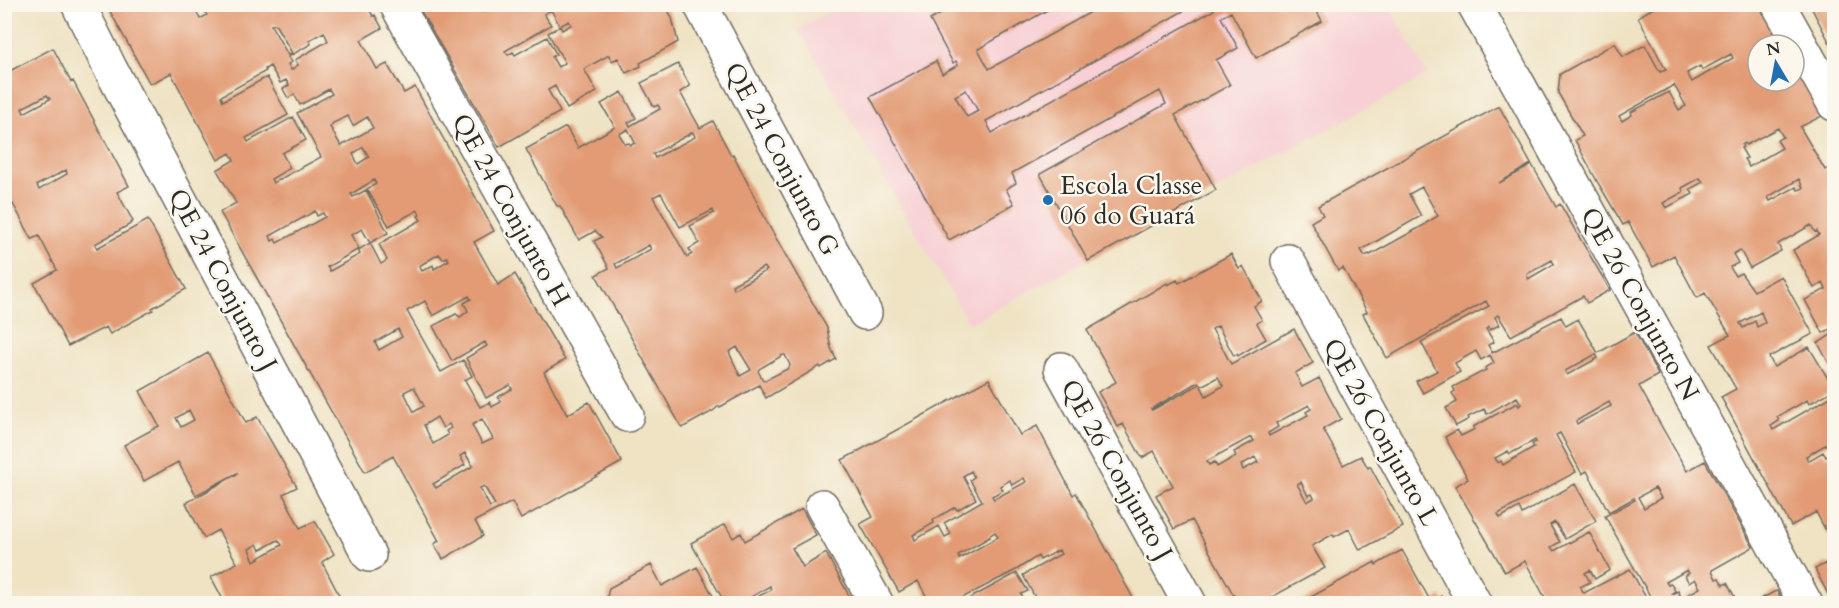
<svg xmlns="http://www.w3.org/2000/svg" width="1839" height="608" font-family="Cardo,serif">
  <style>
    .built { fill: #f7cfd4 }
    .building { fill: #e29b75; fill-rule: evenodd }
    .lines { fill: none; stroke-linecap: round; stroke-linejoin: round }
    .street-casing { stroke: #706b61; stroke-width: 36 }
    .street { stroke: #fff; stroke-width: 33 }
    .poi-dot { fill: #1f6fb2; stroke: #fbf7ec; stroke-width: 2 }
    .labels { text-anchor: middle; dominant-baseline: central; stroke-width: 5; stroke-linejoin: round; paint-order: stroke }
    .street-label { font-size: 26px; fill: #2b2b2b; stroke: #fbf7ec }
    .poi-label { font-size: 26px; fill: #2b2b2b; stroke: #fbf7ec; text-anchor: start }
  </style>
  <rect width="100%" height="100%" fill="#fbf7ec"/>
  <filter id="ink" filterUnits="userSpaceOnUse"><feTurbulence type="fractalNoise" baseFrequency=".0167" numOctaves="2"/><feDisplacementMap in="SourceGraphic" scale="12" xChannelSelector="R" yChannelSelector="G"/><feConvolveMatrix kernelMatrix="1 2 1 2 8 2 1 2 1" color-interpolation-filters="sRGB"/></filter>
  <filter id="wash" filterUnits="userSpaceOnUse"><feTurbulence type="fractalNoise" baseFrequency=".008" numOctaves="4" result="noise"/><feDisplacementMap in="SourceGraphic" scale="24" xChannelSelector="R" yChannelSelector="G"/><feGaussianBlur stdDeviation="1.35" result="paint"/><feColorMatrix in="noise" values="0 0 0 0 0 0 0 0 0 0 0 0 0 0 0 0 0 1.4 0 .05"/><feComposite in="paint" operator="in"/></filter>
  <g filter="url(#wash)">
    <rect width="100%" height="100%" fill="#efe3c4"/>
    <path class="built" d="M843 4 1388 5 1428 75 969 324 798 29Z"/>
    <g id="blocks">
      <path class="building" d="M106 4H192L200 19 207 15 201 4H366L373 16 375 15 382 28 361 40 377 69 387 64 404 93 415 87 494 231 474 242 498 285 515 274 565 360 544 372 567 415 589 402 622 462 521 519 512 502 475 521 483 536 443 559 434 544 439 541 393 456 365 472 220 212 236 203 217 170 234 160 230 153 218 160 171 73 150 84ZM275 24 292 53 288 55 271 25ZM324 32 328 41 295 60 298 65 291 70 288 64 292 62 288 57 311 44 309 40ZM270 66 280 83 286 80 289 85 283 89 288 98 294 94 300 105 329 89 332 94 297 113 321 157 273 183 271 179 290 168 282 153 306 140 293 117 248 142 246 138 288 115 267 77 223 101 221 96 266 71 265 69ZM348 116 353 126 367 117 373 128 341 146 330 127 333 123ZM363 147 369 157 358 164 353 154ZM374 180 376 184 367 189 389 226 418 210 420 215 418 216 421 220 379 244 387 260 381 264 370 243 358 250 360 254 330 271 327 267 359 249 351 235 362 229 370 243 388 233 366 190 353 197 351 194ZM315 211 317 216 323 213 325 217 277 243 275 239 272 241 270 236ZM439 254 443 259 447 257 449 260 434 269 433 265 422 271 419 266ZM469 296 471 299 464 303 468 311 460 317 456 314 433 326 452 361 485 342 487 346 466 358 486 398 510 385 512 389 498 397 501 402 492 407 490 402 480 407 465 380 472 376 463 360 441 372 407 311 425 301 433 316ZM398 329 402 337 379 350 375 342ZM414 387 424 406 414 412 404 392ZM437 417 443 428 449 424 451 428 446 431 448 435 433 444 424 425ZM482 419 493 439 482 444 472 425ZM465 453 473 466 436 488 433 484 465 465 460 456ZM484 486 495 505 490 507 480 488Z
        M417 4H485L482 6 483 12 496 4H565V6L568 4H665L672 18 678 42 640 63 641 66 626 73 618 58 612 61 609 55 584 69 597 92 567 109 555 86 548 90 560 112 499 147ZM551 10 560 26 569 21 571 25 562 30 560 26 548 33 565 63 558 67 552 57 556 54 547 37 515 55 513 52 508 55 505 51 551 25 544 14Z
        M958 4H1058L978 49 989 69 1105 4H1196L986 121 992 133 1214 10 1211 4H1313L1322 21 1256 58 1231 12 1221 17 1238 48 1216 60 1230 85 1175 115 1216 190 1088 261 1040 174 1166 104 1160 91 1012 173 1016 183 1006 189 1014 204 949 240 870 97 936 61 942 74 958 65 956 61 953 63 930 20ZM966 90 978 111 967 117 955 96Z
        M1660 4H1760L1775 31 1772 32 1780 45H1758V81H1794V70L1796 73 1798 72 1822 116 1800 127 1825 170 1834 165V268L1830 270 1834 277V327L1823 333 1805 300 1826 289 1823 283 1814 288 1793 250 1819 235 1817 231 1815 232 1811 225 1778 244 1781 251 1750 268 1740 250 1733 254 1738 263 1730 267 1735 276 1741 273 1754 291 1781 276 1813 334 1769 357 1774 367 1809 347 1827 377 1834 373V440L1806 456 1808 461 1823 452 1826 457 1834 452V546L1816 512 1791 526 1721 397 1736 389 1711 345 1730 335 1705 293 1697 298 1674 255 1653 267 1628 222 1623 225 1598 183 1575 140 1583 136 1558 93 1560 74 1615 43 1623 57 1645 45 1660 72 1666 70 1638 17ZM1731 54 1733 58 1692 82 1687 73 1700 66 1702 70ZM1674 85 1686 106 1679 110 1669 92 1631 112 1632 115 1622 121 1619 116ZM1778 128 1783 137 1777 140 1782 148 1749 167 1744 159 1747 158 1741 148 1743 147 1742 145 1745 143 1746 145ZM1700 178 1703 182 1690 189 1693 194 1666 208 1663 203 1683 192 1682 188ZM1799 179 1803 188 1798 190 1796 187 1770 201 1768 197ZM1761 312 1765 323 1757 327 1755 321 1743 328 1740 323ZM1832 391 1834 395 1773 430 1771 426 1779 421 1777 417 1807 400 1809 404Z
        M1819 4H1834V51L1812 9Z
        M53 48 71 82 73 81 129 186 117 192 133 221 129 225 95 244 97 248 148 220 186 289 152 308 153 310 110 334 106 327 68 346 34 283 57 270 39 236 32 239 13 204 4 209V74ZM47 95 50 99 24 113 22 108ZM66 170 67 174 39 190 37 185Z
        M678 64 690 86 680 92 700 128 713 121 731 155 733 154 768 224 827 328 831 348 836 359 821 368 820 366 766 398 759 385 720 407 719 406 713 411 682 428 596 275 609 268 594 241 602 237 595 231 579 240 560 206H557L526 149 566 127 578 148 615 127 601 104 622 92 636 118 628 123 630 126 660 109 658 105 654 107 641 83ZM628 129 635 143 631 145 629 143 625 144 619 134ZM693 132 695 137 655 158 653 154ZM661 193 680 227 713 210 714 213 690 226 699 243 689 249 692 254 687 257 653 197ZM649 245 651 249 617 268 615 264ZM764 267 767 270 734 289 732 285ZM737 347 751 370 740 376 729 352ZM783 355H785L790 365 789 368 766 380H763L758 371 759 369Z
        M1499 106 1531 164 1499 183 1532 165 1556 207 1560 204 1610 290 1587 303 1583 296 1511 336 1498 315 1495 317 1499 325 1490 330 1489 327 1486 329 1494 342 1488 345 1492 353 1561 317 1566 326 1578 319 1598 353 1635 332 1658 375 1639 386 1663 429 1687 471 1705 461 1753 547 1712 570 1716 579 1719 578 1723 585 1727 583 1738 603H1689L1685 596 1700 588 1695 579 1689 583 1685 576 1689 573 1687 570 1666 582 1668 585 1671 584 1675 591 1672 593V594L1678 591 1682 599 1676 602 1677 603H1654L1605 516 1635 500 1634 498 1609 512 1587 471 1582 474 1560 433 1556 435 1576 472 1498 514 1500 518 1519 507 1522 514 1575 484 1596 521 1565 539 1555 522 1550 525 1560 542 1551 547 1554 551 1589 532 1610 570 1595 579 1590 570 1585 573 1590 582 1580 587 1584 593 1630 569 1649 603H1548L1525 561 1505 572 1455 486 1468 479 1445 437 1457 430 1461 436 1475 429 1473 427 1517 403 1519 406 1521 404 1517 397 1487 414 1484 409 1468 417 1469 419 1456 426 1446 408 1457 402 1452 393 1455 391 1453 387 1486 370 1485 368 1494 363 1490 355 1481 360 1476 351 1455 363 1460 372 1423 393 1416 381 1437 371 1421 342 1489 306 1488 305 1486 301 1387 358 1363 314 1367 312 1343 268 1338 271 1311 222 1323 215 1318 206ZM1422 187 1438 216 1426 223V224L1370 255 1369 254 1365 256 1361 250 1421 216 1409 194ZM1552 260 1554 264 1528 279 1527 274ZM1596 354 1598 358 1567 375 1565 371ZM1609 402 1611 406 1577 424 1576 421ZM1535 440 1536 442 1532 444 1534 447 1503 465 1501 461 1498 463 1495 458 1508 451 1510 454ZM1655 488 1661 498 1644 508 1638 497Z
        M1231 254 1239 269 1243 266 1262 301 1254 306 1262 320 1257 323 1266 339 1238 356 1237 354 1234 356 1218 326 1212 329 1231 364 1294 329 1313 363 1295 373 1302 387 1319 378 1341 419 1323 429 1343 465 1361 456 1368 468 1370 466 1403 527 1360 550 1349 529 1334 537 1333 534 1312 546 1325 568 1261 603H1238L1192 520 1174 529 1156 495 1173 486 1154 451 1142 458 1123 424 1118 427 1098 392 1116 382 1087 330 1167 283 1168 285 1177 280 1179 283ZM1218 377 1223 386 1206 396 1201 386ZM1198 382 1200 384 1152 410 1151 409ZM1309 405 1311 409 1306 412 1308 415 1269 436 1268 433 1278 427 1276 423ZM1251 437 1254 441 1234 452 1236 456 1217 467 1215 462 1209 465 1207 461ZM1255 457 1258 462 1243 470 1241 465ZM1301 482 1308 496 1312 494 1314 498 1307 502 1297 484Z
        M1834 333V373L1818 343Z
        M208 353 246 423 257 417 297 487 283 494 300 528 315 521 334 554 322 562 341 599 333 603H225L211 577 237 563 218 530 204 538 186 503 237 474V473L196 495 178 462 144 481 124 445 159 426 140 391ZM189 410 194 420 181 427 176 418ZM278 540 282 545 254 561 249 549 257 544 260 550Z
        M989 379 1020 435 1037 426 1073 495 1076 493 1133 598 1132 599 1134 603H1038L1023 575 1061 554 1059 550 1040 560 1038 556 1016 570 958 600 960 603H930L918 581 899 592 860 524 873 517 842 460ZM971 471 974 477 970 480 982 501 944 523 951 534 945 537 939 526 915 540 913 535 934 523 933 520 955 507 957 510 976 499 963 476ZM1024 478 1026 482 994 499 992 496 1003 490 1000 486 1010 480 1012 485ZM995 532 998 537 959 559 958 555 990 537 989 536Z
        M802 509 816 535 792 548 803 567 826 553 853 603H763L759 596 771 590 770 586 741 603H725L691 543 725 524 733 538 741 533 745 541Z
        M1402 550 1431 602 1441 596 1445 603H1300L1375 562 1376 565Z
        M1834 562V604H1833L1815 569 1826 563 1828 566Z
        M651 565 662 586 697 567 717 603H611L607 597 609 588Z
        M1017 573 1028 591 1021 594 1026 603H961Z
        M1777 591 1784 603H1753L1774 592Z"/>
    </g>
  </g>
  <g filter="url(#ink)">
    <use href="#blocks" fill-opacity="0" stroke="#706b61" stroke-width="1.5"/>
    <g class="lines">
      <defs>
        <path id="street" d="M78 4 110 68 369 555
          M396 4 627 415
          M700 4 865 313
          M1474 4 1806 604
          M1778 4 1834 104
          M1288 261 1475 604
          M1061 369 1190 604
          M822 506 877 604"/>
      </defs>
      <use href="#street" class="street-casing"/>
      <use href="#street" class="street"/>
    </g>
  </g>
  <circle class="poi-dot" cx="1048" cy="200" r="6"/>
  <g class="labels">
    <g class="street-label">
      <text transform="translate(782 159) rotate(62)">QE 24 Conjunto G</text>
      <text transform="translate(511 210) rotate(61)">QE 24 Conjunto H</text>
      <text transform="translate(223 280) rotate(62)">QE 24 Conjunto J</text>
      <text transform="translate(1640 304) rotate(61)">QE 26 Conjunto N</text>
      <text transform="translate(1381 432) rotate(61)">QE 26 Conjunto L</text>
      <text transform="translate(1117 470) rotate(61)">QE 26 Conjunto J</text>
    </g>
    <g class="poi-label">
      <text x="1060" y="185">Escola Classe<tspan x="1060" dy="30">06 do Guará</tspan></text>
    </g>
  </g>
  <rect width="1839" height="608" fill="none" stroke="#fbf7ec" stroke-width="24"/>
  <g transform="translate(1776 63) rotate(350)"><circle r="28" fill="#fbf7ec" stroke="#a8a59f" stroke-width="1.5"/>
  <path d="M0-4.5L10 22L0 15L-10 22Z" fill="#1f6fb2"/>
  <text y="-9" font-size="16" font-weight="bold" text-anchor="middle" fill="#2b2b2b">N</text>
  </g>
</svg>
